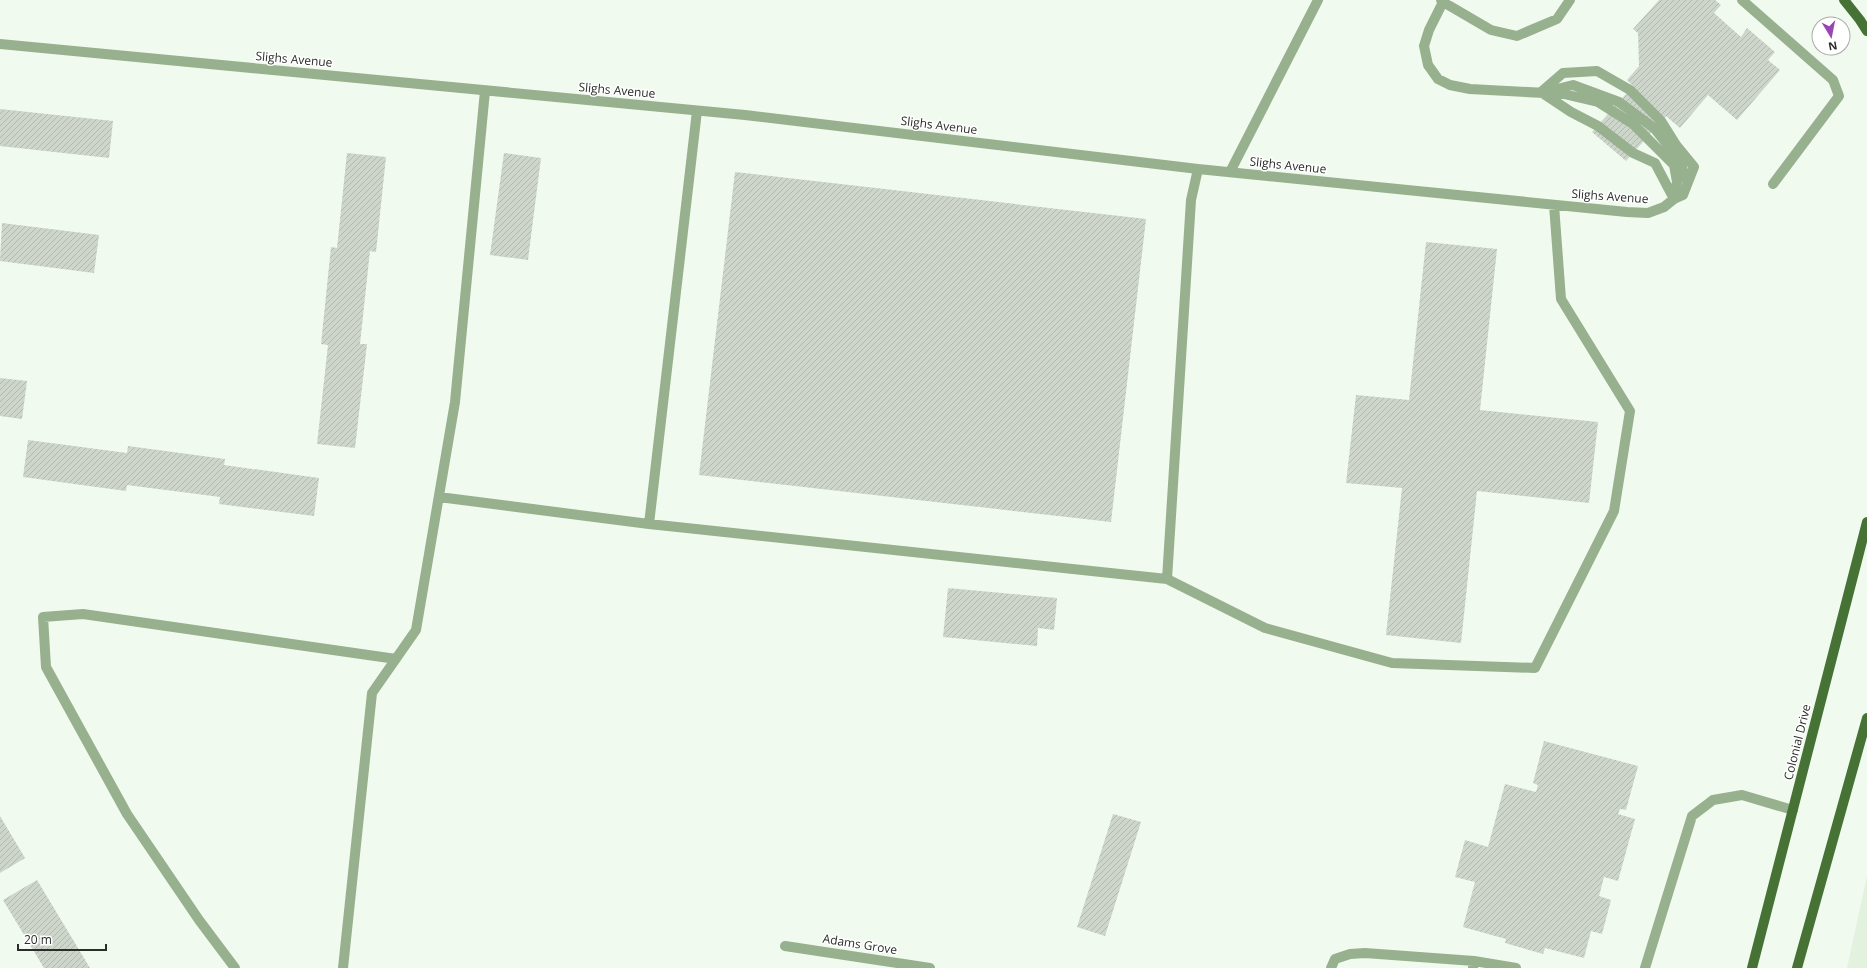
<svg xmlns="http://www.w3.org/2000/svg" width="1867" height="968" font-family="'Open Sans',sans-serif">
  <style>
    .built { fill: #e3f1df }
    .building { fill: url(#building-hatch) }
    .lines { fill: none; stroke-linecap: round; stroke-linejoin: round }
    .minor { stroke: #97b08e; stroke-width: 10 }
    .major { stroke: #467335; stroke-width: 10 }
    .labels { text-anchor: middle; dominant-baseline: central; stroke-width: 3; stroke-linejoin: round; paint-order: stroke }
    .street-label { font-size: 12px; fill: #2a2d29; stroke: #fff }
  </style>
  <defs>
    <pattern id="building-hatch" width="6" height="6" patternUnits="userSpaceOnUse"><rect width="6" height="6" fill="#ced6cb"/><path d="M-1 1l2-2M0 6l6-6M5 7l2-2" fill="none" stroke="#b1b8ae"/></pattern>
  </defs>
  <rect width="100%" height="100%" fill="#f1faee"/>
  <path class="built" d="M1867 876V968H1847Z"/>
  <path class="building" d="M1659 0H1715L1721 5 1714 13 1741 37 1747 28 1775 52 1768 60 1780 70 1737 120 1708 95 1680 128 1666 116 1626 161 1592 132 1633 86 1627 80 1639 66 1638 33 1633 29Z
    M0 109 113 121 109 158 0 146Z
    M347 153 386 157 376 252 370 251 360 344H367L355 448 317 444 328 345 321 344 331 247 337 248Z
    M504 153 541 158 528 260 490 255Z
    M735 172 1146 219 1111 522 699 475Z
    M2 223 99 235 94 273 0 261Z
    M1426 242 1497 249 1480 410 1598 422 1589 503 1477 491 1461 643 1386 635 1402 488 1346 483 1356 395 1409 400Z
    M0 378 27 381 22 419 0 416Z
    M28 440 127 453 128 446 225 459 224 465 319 478 314 516 219 504 220 497 127 485 126 491 23 477Z
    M948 588 1057 598 1054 630 1038 628 1037 646 943 637Z
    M1544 741 1638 766 1626 810 1620 809 1618 814 1635 819 1618 881 1604 877 1599 896 1611 900 1602 934 1591 931 1584 958 1545 948 1543 954 1505 943 1506 939 1463 927 1475 882 1455 877 1465 840 1488 847 1505 784 1536 792 1538 785 1533 783Z
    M1113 814 1141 822 1105 936 1077 927Z
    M0 816 25 858 0 873Z
    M37 880 90 968H44L3 900Z"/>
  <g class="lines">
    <path class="minor" d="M1445 0 1443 2 1491 30 1517 36 1557 19 1570 0
      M1742 0 1833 80 1839 96 1773 184
      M0 44 745 115 1198 169 1627 212 1648 213 1664 207 1674 199 1677 182 1674 165 1633 124 1598 102 1564 94 1470 89 1450 85 1438 79 1428 65 1424 46 1429 30 1443 2 1441 0
      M1597 71 1630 90 1661 121 1676 145 1694 167 1683 195 1674 199 1655 163 1633 153 1598 126 1571 112 1541 92 1563 73Z
      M1553 90 1573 85 1619 102 1654 128 1674 153 1683 170 1677 182
      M697 111 649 524 1167 579 1191 200 1198 169
      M1230 172 1318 0
      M439 497 649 524
      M1167 579 1265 628 1392 663 1535 668 1614 511 1630 411 1561 299 1554 205
      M785 946 930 968
      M1474 961 1516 968
      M235 968 199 920 127 814 46 667 43 617 83 614 396 659
      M343 968 372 693 416 630 455 402 485 91
      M1331 968 1335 959 1350 954 1365 953 1474 961 1473 968
      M1645 968 1692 816 1713 800 1742 795 1793 810"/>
    <path class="major" d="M1844 0 1860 20 1867 31
      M1752 968 1867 522
      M1797 968 1867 718"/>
  </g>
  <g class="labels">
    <g class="street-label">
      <text transform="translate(294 59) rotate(5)">Slighs Avenue</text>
      <text transform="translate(617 90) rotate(5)">Slighs Avenue</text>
      <text transform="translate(939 125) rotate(7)">Slighs Avenue</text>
      <text transform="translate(1288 165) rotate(6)">Slighs Avenue</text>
      <text transform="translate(1610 196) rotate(4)">Slighs Avenue</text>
      <text transform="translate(1797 742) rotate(-76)">Colonial Drive</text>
      <text transform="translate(860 944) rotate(9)">Adams Grove</text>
    </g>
  </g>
  <g transform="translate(1831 36) rotate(170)"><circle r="19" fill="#ffffff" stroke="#aaaba9"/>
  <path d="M0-3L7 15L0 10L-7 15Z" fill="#9946b4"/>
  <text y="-6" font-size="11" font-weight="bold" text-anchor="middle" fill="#2a2d29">N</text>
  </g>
  <path d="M18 944v6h88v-6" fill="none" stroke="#2a2d29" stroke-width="2"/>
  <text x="24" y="944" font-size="12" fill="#2a2d29" stroke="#ffffff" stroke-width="3" paint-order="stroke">20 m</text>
</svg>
